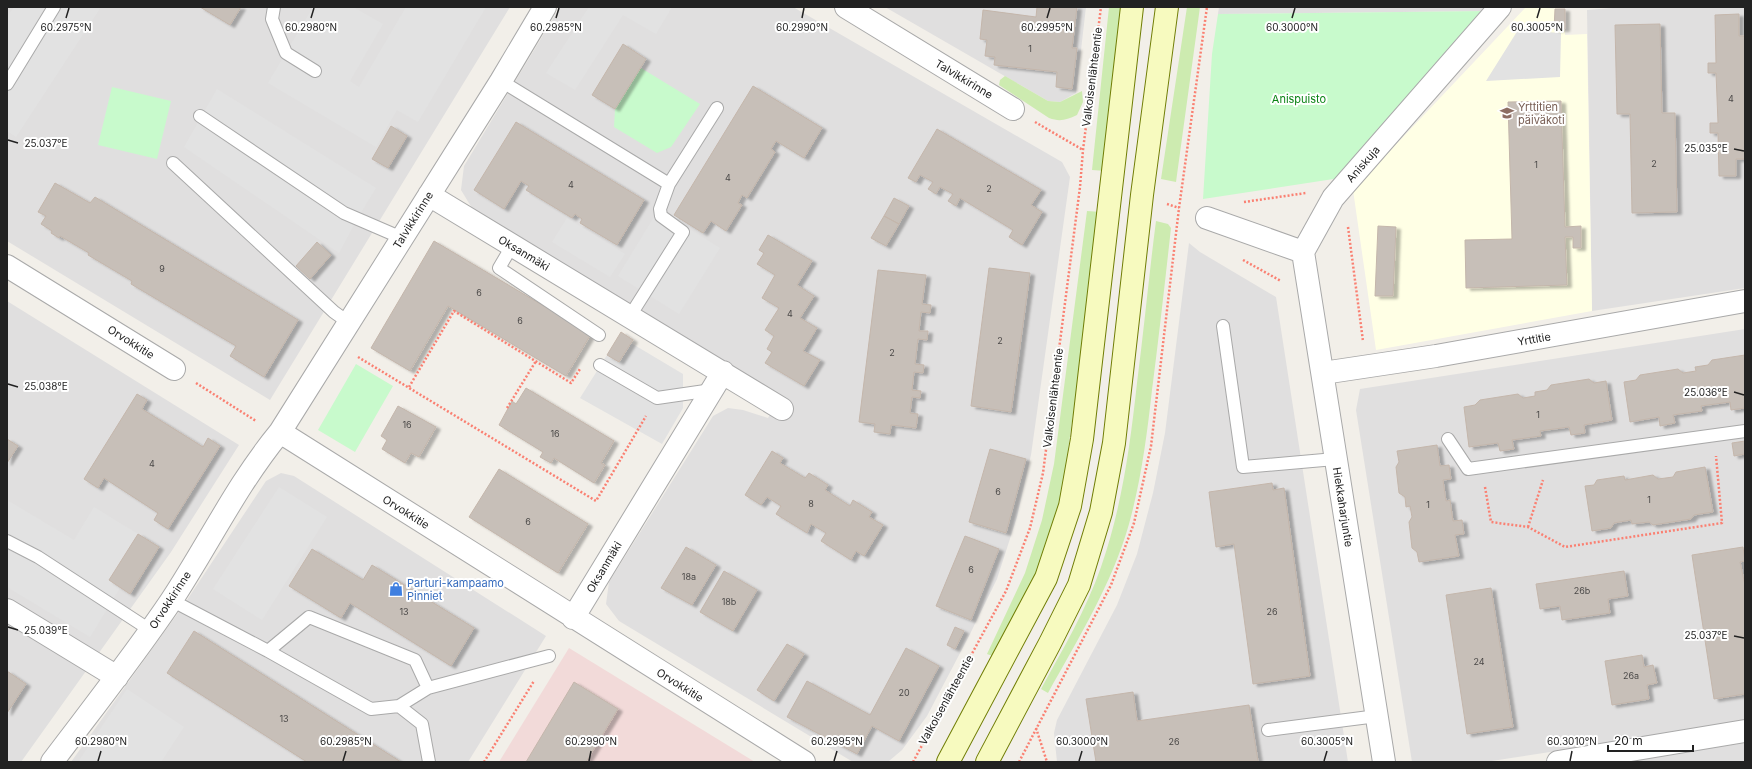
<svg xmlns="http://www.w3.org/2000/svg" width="1752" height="769" font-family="Inter,sans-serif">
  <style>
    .residential { fill: #e0dfdf }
    .commercial { fill: #f2dad9 }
    .education { fill: #ffffe5 }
    .grass { fill: #cdebb0 }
    .park { fill: #c8facc }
    .parking { fill: #e2e2e2 }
    .building { fill: #c7bfb8; stroke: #c4b6ab; filter: url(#shadow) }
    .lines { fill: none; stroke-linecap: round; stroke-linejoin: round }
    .lane-casing { stroke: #a9a9a9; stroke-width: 14 }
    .street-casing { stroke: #a9a9a9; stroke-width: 24 }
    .secondary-casing { stroke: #707d05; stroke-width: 24 }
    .path { stroke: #fa8072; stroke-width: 2.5; stroke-dasharray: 2 2; stroke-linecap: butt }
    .lane { stroke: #fff; stroke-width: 12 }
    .street { stroke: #fff; stroke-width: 22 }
    .secondary { stroke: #f7fabf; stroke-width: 22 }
    .ticks { fill: none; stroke: #222; stroke-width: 1.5 }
    .labels { text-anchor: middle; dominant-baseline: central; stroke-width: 4; stroke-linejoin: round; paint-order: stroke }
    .number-label { font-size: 9px; fill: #4b4948 }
    .street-label { font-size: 11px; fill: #222; stroke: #fff }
    .park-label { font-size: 11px; fill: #0c8416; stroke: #fff }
    .education-label { font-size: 11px; fill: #785e54; stroke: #fff; text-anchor: start }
    .shop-label { font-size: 11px; fill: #366cbe; stroke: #fff; text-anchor: start }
    .ticks-label { font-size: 10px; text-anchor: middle; fill: #222; stroke: #fff; stroke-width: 4; stroke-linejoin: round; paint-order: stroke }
  </style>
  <defs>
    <filter id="shadow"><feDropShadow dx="4.5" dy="2.5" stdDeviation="1" flood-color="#0004"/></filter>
  </defs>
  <rect width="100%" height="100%" fill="#f2efe9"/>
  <path class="residential" d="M7 7H510L270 400 7 241Z
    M560 7H793L1062 162 1070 177 1031 455 1017 517 997 579 969 636 927 716 902 750 889 761 853 762 619 621 606 604 609 582 713 416 728 408 743 410 768 418 779 400 475 213 461 190 464 166Z
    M885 7H1086L1076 93 1060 102 1048 101Z
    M1219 7H1491L1487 11 1218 14Z
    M1625 7H1745V288L1592 311 1587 10Z
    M1189 243 1200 252 1276 297 1348 762H1057L1054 733 1057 720 1117 605 1137 554 1153 493 1165 433Z
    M7 301 239 445 171 552 21 762H7Z
    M1745 329V722L1485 762H1412L1356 410 1360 389Z
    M281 473 294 476 546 636 468 762H71L183 606 266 481Z
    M1745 743V762H1618Z"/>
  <path class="commercial" d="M569 648 755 762H499Z"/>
  <path class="education" d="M1526 7 1565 9V35L1587 34 1592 311 1376 350 1353 190Z"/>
  <path class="grass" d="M1109 7H1122L1106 171 1092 170Z
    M1187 7H1200L1176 182 1161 179Z
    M1005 76 1048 101 1060 102 1082 91 1083 102 1077 115C1066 120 1060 122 1049 118L999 85 1000 80Z
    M1087 211 1101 212 1062 494 1055 523 1030 590 995 657 987 654 1025 573 1042 520 1054 464Z
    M1156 221 1168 224 1171 228C1165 282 1159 336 1152 390 1147 435 1141 481 1129 524 1112 584 1078 639 1048 693L1041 689C1063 649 1086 610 1101 567 1122 507 1130 446 1137 383 1144 329 1149 275 1156 221Z"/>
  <path class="park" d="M1487 11 1340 178 1203 199 1212 54 1218 14Z
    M641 68 700 104 671 147 657 153 614 127 615 109Z
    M112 87 171 101 157 159 98 145Z
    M356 364 393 386 355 452 318 430Z"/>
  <path class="parking" d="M14 7H101L16 137 7 131V17Z
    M313 7H353L383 24 350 81 359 87 406 7H486L418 122 397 110 376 147 268 83Z
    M589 7H672L656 34 623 15 575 90 546 73Z
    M1518 30 1561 33 1560 77 1486 81Z
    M217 89 376 188 357 219 339 253 184 147Z
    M654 217 687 237 691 230 720 248 679 314 618 276Z
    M567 218 625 254 610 277 552 242Z
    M631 343 683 374V408L662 444 580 398 607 355 620 362Z
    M279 487 327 517 262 620 213 589Z
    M7 500 74 540 94 507 138 534 109 580 120 588 90 637 7 587Z
    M127 689 184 727 161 762H78Z"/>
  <path class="building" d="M200 7H241L230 25Z
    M1037 7H1077L1072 48H1077L1072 89 1056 87 1057 72 994 65 995 57 985 56 987 40 980 39 983 10 1036 17Z
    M1555 9H1565V29H1554Z
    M1739 14V36H1745V159H1736V176H1719L1718 133H1710V123H1718L1716 73H1708V63H1716L1715 15Z
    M1660 24 1662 113H1675L1677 212 1632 213 1630 114H1617L1615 25Z
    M623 44 646 59 615 109 592 95Z
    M753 86 822 128 804 158 776 141 771 149 775 152 747 198 742 195 738 203 742 205 726 231 711 221 703 233 674 215Z
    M1561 101 1565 227 1581 226V248H1573V237H1565L1567 285 1466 288 1465 240 1512 239 1508 102Z
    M516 122 644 200 617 245 580 223 582 219 575 214 572 218 526 190 529 186 521 181 504 209 474 190Z
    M391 126 407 136 388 168 372 159Z
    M937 129 1041 190 1031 205 1042 212 1022 245 1009 237 1013 230 960 198 956 206 948 201 953 194 940 187 936 194 928 189 933 182 920 175 916 182 908 178Z
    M55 183 90 203 95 197 298 320 264 377 230 356 236 346 131 284 132 281 88 255 89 253 60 236 59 238 51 233 52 231 41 224 46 216 38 212Z
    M894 198 909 206 899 224 884 216Z
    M884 216 899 224 886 246 871 238Z
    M1378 226 1396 227 1393 296H1375Z
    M768 235 812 261 797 285 814 296 800 318 817 328 803 351 820 360 804 386 765 363 772 352 767 349 774 336 765 330 779 308 762 298 775 275 757 264 764 253 759 250Z
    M434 241 591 334 566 376 448 306 410 371 371 348Z
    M317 242 331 255 310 279 296 266Z
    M989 268 1030 273 1011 412 971 406Z
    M878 270 926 275 922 304 931 305 930 313 921 312 919 331H928L927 340 918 339 915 364 924 365 923 373 914 372 912 390 921 391 920 398 912 397 910 413 918 414 916 428 891 425 890 434 874 432 875 424 859 422Z
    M621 332 633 340 619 362 607 355Z
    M1745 355V408L1731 410 1730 402 1701 406 1702 411 1673 415 1675 423 1660 426 1659 417 1630 422 1624 382 1636 380 1640 375 1678 369 1683 373 1696 371 1695 367 1708 365 1712 360Z
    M1589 379 1594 383 1606 381 1612 420 1584 425 1585 433 1571 435 1569 427 1540 431 1541 436 1512 440 1514 449 1500 451 1498 443 1469 447 1464 407 1475 405 1480 400 1518 394 1523 398 1535 396V392L1547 390 1551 385Z
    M526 388 614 441 601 463 605 465 594 483 554 458 551 463 540 457 543 452 499 425 512 401 516 404Z
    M137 394 147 400 142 409 203 447 208 438 220 446 168 529 154 520 158 513 104 478 98 488 84 479Z
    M398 406 436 427 419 457 411 453 405 463 382 449 387 440 381 436Z
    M7 439 18 446 7 463Z
    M1745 441V454L1734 456 1732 443Z
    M1437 445 1440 466 1449 465 1451 479 1443 480 1446 501 1450 500 1453 521 1462 520 1464 534 1455 535 1459 556 1419 562 1417 552 1412 548 1409 522 1412 517 1410 506 1406 507 1405 497 1399 493 1396 467 1399 462 1397 451Z
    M990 449 1026 459 1006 533 969 522Z
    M772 451 783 458 780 463 805 478 809 473 828 485 825 490 850 506 853 500 872 512 869 517 883 525 864 556 856 551 851 560 821 541 826 533 811 524 807 533 776 514 781 506 767 497 761 505 745 495Z
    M1705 467 1713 512 1694 515 1691 519 1653 525 1649 522 1632 524 1631 520 1614 523 1611 528 1592 531 1585 486 1594 485 1597 480 1624 476 1625 480 1653 475 1658 479 1673 477 1676 472Z
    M499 469 588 524 558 573 469 517Z
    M1272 483 1273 490 1284 488 1310 676 1253 684 1234 544 1216 547 1209 492Z
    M138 534 159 547 130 594 109 580Z
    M965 536 999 549 971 620 936 606Z
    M686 547 716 565 692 605 661 588Z
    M1743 547 1745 561 1740 562 1745 585V694L1714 699 1692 555Z
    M312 549 363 580 372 565 474 628 451 666 350 603 341 618 289 586Z
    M724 571 757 590 733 631 700 612Z
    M1624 571 1628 596 1608 599 1610 613 1562 620 1560 606 1540 609 1536 584Z
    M1491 588 1513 727 1467 734 1446 595Z
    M955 627 964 631 955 649 947 645Z
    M194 631 401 762H307L167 673Z
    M787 644 804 654 774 701 757 690Z
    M906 648 939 666 899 741 872 726 857 754 787 717 807 681 870 715Z
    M1642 655 1644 667 1653 665 1657 683 1647 685 1649 699 1612 705 1605 661Z
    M7 671 26 684 7 713Z
    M574 682 618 709 586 762H526Z
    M1133 692 1137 721 1249 705 1258 761 1096 762 1086 699Z"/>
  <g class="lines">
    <defs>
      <path id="lane" d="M274 7 272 19 286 53 315 71
        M501 81 669 184 717 108
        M7 84 54 7
        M200 116 344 213 402 238
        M173 163 334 312 348 322
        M512 246 499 268 599 335
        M630 316 683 232 661 216 660 209 669 184
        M1223 326 1243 467 1335 459
        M600 365 657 398 712 390
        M1448 439 1468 469 1745 431
        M7 541 38 557 150 630
        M171 600 268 651 371 709 399 706 422 724 429 762
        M268 651 309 617 415 660 428 688
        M399 706 428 688 549 656
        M1268 730 1377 716"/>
      <path id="street" d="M846 7 1013 109
        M429 195 782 409
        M1207 218 1303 252
        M1303 252 1384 762
        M1303 252 1333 198 1500 7
        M7 266 174 369
        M1323 373 1436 356 1745 301
        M280 432 804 762
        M7 610 117 677
        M573 618 723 372
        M52 762C92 709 134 656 171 601 208 545 237 484 280 432L501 81 545 7
        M1558 762 1745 731"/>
      <path id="secondary" d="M948 762 1046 578 1070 506 1082 439 1132 7
        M987 762 1050 643 1079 585 1101 512 1114 443 1142 195 1167 7"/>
    </defs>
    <use href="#lane" class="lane-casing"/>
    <use href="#street" class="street-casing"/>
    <use href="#secondary" class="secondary-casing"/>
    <path class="path" d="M1035 122 1083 150
      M1244 202 1306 193
      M1167 204 1179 208
      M1348 227 1363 341
      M1243 260 1281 281
      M358 357 596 501 646 416
      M196 383 256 421
      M409 387 454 311 571 383 580 369
      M507 408 536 361
      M1485 487 1491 522 1528 527 1565 547 1722 523 1716 456
      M1528 527 1543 480
      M1036 728 1047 762
      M484 762 534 681
      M913 762 1006 591 1030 528 1043 473 1080 187 1083 150 1101 7
      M1019 762 1111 585 1134 523 1151 446 1179 208 1207 7"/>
    <use href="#lane" class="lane"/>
    <use href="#street" class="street"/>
    <use href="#secondary" class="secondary"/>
  </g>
  <path class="ticks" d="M66 18 69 8M311 18 314 8M556 18 559 8M802 18 804 8M1047 18 1050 8M1292 18 1295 8M1537 18 1540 8M8 140 18 143M1734 149 1744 151M8 384 18 387M1734 392 1744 395M8 627 18 630M1734 636 1744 638M98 761 101 751M343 761 346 751M589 761 591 751M834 761 837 751M1079 761 1082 751M1324 761 1327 751M1570 761 1572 751"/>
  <defs>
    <symbol id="school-bare" viewBox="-9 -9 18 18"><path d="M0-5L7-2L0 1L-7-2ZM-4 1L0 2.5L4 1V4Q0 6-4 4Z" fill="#8d6e63" stroke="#fff" stroke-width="2.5" paint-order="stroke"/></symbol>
    <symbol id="shop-bare" viewBox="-9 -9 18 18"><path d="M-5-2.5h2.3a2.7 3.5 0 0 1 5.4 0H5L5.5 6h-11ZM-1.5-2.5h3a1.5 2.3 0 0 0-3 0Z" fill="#3f7fe0" stroke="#fff" stroke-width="2.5" paint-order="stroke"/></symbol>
  </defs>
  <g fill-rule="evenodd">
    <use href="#school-bare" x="1497" y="103" width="20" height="20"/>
    <use href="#shop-bare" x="386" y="579" width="20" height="20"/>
  </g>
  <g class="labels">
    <g class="number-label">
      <text x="1030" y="48">1</text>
      <text x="1731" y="98">4</text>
      <text x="1654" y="163">2</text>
      <text x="1536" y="164">1</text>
      <text x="728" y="177">4</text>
      <text x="571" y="184">4</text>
      <text x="989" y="188">2</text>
      <text x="162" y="268">9</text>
      <text x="479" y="292">6</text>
      <text x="790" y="313">4</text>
      <text x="520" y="320">6</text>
      <text x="1000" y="340">2</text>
      <text x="892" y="352">2</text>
      <text x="1538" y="414">1</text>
      <text x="407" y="424">16</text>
      <text x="555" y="433">16</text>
      <text x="152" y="463">4</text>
      <text x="998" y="491">6</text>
      <text x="1649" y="499">1</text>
      <text x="811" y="503">8</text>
      <text x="1428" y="504">1</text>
      <text x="528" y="521">6</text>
      <text x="971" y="569">6</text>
      <text x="689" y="576">18a</text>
      <text x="1582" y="590">26b</text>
      <text x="729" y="601">18b</text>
      <text x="404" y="611">13</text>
      <text x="1272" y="611">26</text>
      <text x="1479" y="661">24</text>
      <text x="1631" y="675">26a</text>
      <text x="904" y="692">20</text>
      <text x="284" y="718">13</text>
      <text x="1174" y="741">26</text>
    </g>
    <g class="street-label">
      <text transform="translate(1092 77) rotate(-83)">Valkoisenlähteentie</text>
      <text transform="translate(964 79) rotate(31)">Talvikkirinne</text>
      <text transform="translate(1363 164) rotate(-49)">Aniskuja</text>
      <text transform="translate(413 220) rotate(-58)">Talvikkirinne</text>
      <text transform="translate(524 253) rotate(31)">Oksanmäki</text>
      <text transform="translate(1534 339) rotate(-10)">Yrttitie</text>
      <text transform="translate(131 342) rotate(32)">Orvokkitie</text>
      <text transform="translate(1053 398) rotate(-83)">Valkoisenlähteentie</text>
      <text transform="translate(1343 507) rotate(81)">Hiekkaharjuntie</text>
      <text transform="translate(406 512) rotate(32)">Orvokkitie</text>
      <text transform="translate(604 567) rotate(-59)">Oksanmäki</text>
      <text transform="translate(170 600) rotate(-57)">Orvokkirinne</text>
      <text transform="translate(680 685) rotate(32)">Orvokkitie</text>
      <text transform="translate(946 700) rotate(-61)">Valkoisenlähteentie</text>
    </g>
    <g class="park-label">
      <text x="1299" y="99">Anispuisto</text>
    </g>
    <g class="education-label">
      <text x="1518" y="107">Yrttitien<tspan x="1518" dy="13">päiväkoti</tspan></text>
    </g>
    <g class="shop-label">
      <text x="407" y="583">Parturi-kampaamo<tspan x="407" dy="13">Pinniet</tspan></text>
    </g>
  </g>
  <g class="ticks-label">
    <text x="66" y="31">60.2975°N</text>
    <text x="311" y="31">60.2980°N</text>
    <text x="556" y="31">60.2985°N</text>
    <text x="802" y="31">60.2990°N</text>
    <text x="1047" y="31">60.2995°N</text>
    <text x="1292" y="31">60.3000°N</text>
    <text x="1537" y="31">60.3005°N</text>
    <text x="46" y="147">25.037°E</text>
    <text x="1706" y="152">25.035°E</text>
    <text x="46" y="390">25.038°E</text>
    <text x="1706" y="396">25.036°E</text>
    <text x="46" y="634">25.039°E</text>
    <text x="1706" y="639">25.037°E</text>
    <text x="101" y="745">60.2980°N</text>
    <text x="346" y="745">60.2985°N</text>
    <text x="591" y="745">60.2990°N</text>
    <text x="837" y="745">60.2995°N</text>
    <text x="1082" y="745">60.3000°N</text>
    <text x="1327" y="745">60.3005°N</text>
    <text x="1572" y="745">60.3010°N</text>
  </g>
  <rect width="1752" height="769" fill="none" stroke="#222222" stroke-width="16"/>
  <path d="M1608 745v6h85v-6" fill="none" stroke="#222222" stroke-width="2"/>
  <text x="1614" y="745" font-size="12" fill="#222222" stroke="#ffffff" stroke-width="3" paint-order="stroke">20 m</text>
</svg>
